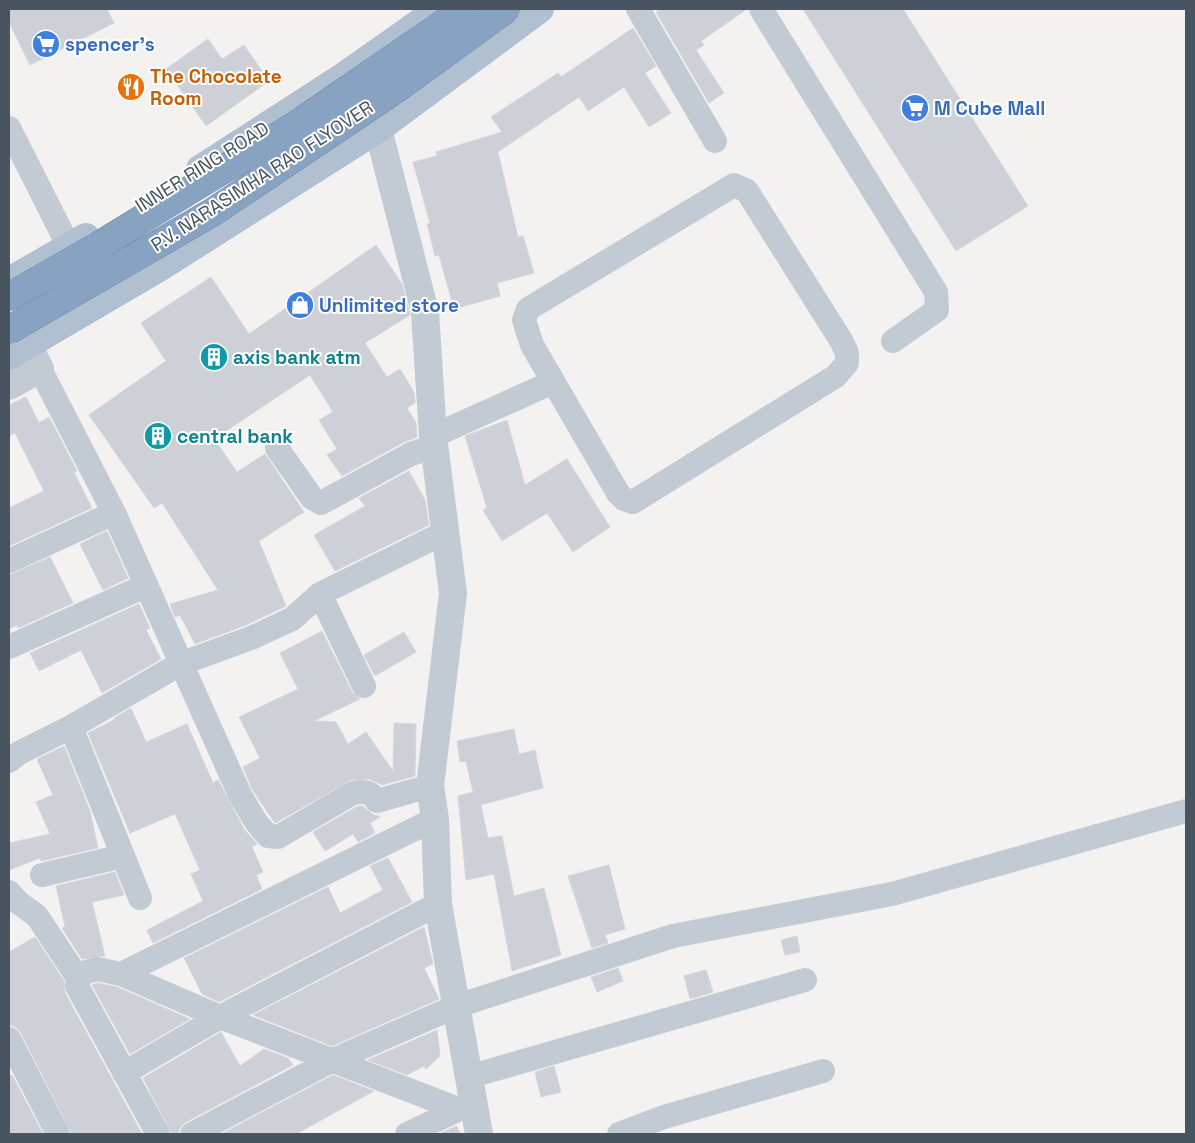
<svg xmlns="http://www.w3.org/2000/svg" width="1195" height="1143" font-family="'Space Grotesk',sans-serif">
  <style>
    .building { fill: #cdd0d6; stroke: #d5d7dd }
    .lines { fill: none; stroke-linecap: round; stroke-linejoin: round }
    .minor { stroke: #c2cbd3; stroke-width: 24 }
    .tertiary { stroke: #c2cbd3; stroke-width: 28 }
    .primary { stroke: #b0c0d0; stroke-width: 28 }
    .motorway-bridge-casing { stroke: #738ead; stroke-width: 29; stroke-linecap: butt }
    .motorway-bridge { stroke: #88a3c1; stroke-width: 28 }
    .labels { text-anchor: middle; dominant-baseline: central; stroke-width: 4; stroke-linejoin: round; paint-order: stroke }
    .shop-label { font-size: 19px; font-weight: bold; fill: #366cbe; stroke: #fff; text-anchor: start }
    .food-label { font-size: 19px; font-weight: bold; fill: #c56008; stroke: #fff; text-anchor: start }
    .street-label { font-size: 19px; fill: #485460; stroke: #fff }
    .culture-label { font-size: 19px; font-weight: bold; fill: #0d838f; stroke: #fff; text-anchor: start }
  </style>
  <rect width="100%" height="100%" fill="#f4f1f1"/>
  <path class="building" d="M9 9H107L114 23 30 65 9 22Z
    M661 9H747L701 41 704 45 696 50 724 93 709 103 656 12Z
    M803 9H903L1028 206 956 251Z
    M633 28 656 66 645 73 671 113 649 127 624 87 588 111 579 97 498 152 518 237 523 236 534 273 497 283 500 296 454 309 439 255 435 256 427 224 430 223 413 162 437 156 436 152 502 132 491 117 558 73 561 77Z
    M208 39 222 59 244 45 269 81 206 126 166 69Z
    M376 245 402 284 410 315 365 343 387 377 400 369 414 392 415 403 407 408 416 423 417 437 404 442 342 476 327 455 337 449 319 420 333 412 310 375 214 439 237 472 265 454 304 512 259 541 286 606 246 625 195 644 180 615 175 617 170 604 218 590 162 503 154 508 89 415 166 361 141 323 211 277 249 334Z
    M26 397 39 423 49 417 77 471 74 472 92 508 9 546V508L44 491 15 433 9 436V405Z
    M507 420 525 485 567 459 610 527 573 552 547 513 502 541 483 510 487 508 465 436Z
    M409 471 425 500 429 525 335 571 314 535 365 506 359 498Z
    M107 531 128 578 103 590 80 544Z
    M50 557 73 603 18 628 17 625 9 629V575Z
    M139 604 150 628 146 630 161 659 102 693 81 650 39 671 30 653Z
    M322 631 352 692 360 699 314 721 336 722 348 744 366 732 393 771 394 723 416 724 415 776 382 785 369 779 351 780 275 823 252 789 243 767 260 758 239 717 298 689 280 653Z
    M404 632 416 652 375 676 364 655Z
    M131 708 146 742 187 724 213 783 218 780 244 829 257 844 252 847 263 872 256 875 262 889 153 943 147 930 203 901 191 874 200 870 175 814 130 833 88 733 114 720V718Z
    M514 729 519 754 535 750 543 788 481 805 488 838 502 836 514 896 544 888 561 955 512 971 494 874 466 880 458 796 473 792 466 761 460 762 457 741Z
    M64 746 90 811 98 848 41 861 40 858 9 870V843L50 834 36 802 53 795 37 759Z
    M358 806H363L372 814 380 817 370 823 375 833 358 842 353 834 325 851 313 832Z
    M388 858 412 902 219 1002 202 994 184 958 328 887 340 913 383 890 370 866Z
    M609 865 625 929 605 935 608 943 592 948 568 876Z
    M115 872 124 895 92 902 105 956 82 959 62 928 65 927 56 886Z
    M424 927 433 964 424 968 439 999 332 1046 253 1015Z
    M797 936 800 952 785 955 781 940Z
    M35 937 64 981 65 993 142 1134H72L21 1033 16 1027 9 1025V952Z
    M618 968 623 981 597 992 591 977Z
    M706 970 713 992 690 999 684 976Z
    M97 983 117 987 190 1019 130 1054 92 985Z
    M437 1030 440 1056 426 1069 424 1066 407 1075 368 1060Z
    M221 1032 240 1066 264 1049 288 1058 293 1065 186 1122 181 1126 178 1133 172 1134 143 1078Z
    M554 1066 561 1092 541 1097 535 1072Z
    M12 1075 43 1134H9V1077Z
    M333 1075 374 1091 296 1134H221Z
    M456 1126 461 1134H439Z"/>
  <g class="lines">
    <path class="minor" d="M638 9 715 141
      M761 9 936 292 937 310 893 341
      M9 128 69 247
      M734 185 747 191 842 342 847 353V363L836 376 633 502 624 499 618 493 532 345 524 320 528 309Z
      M40 369 114 513 240 795 256 822 268 836 278 837 353 793C365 791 370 791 377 801L430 786
      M433 436 553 382
      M277 448 312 498 321 503 411 454 435 446
      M9 561 114 513
      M320 594 364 686
      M9 647 145 586
      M71 727 140 898
      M9 761 19 753 71 727 180 664 251 638 292 619 320 594 446 532
      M42 875 123 856
      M9 892 19 903 37 916 78 978
      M121 974 435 819
      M9 1039 58 1134
      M124 1073 220 1017 438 904
      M468 1077 805 980
      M158 1134 77 986 78 978 86 972 97 969 121 974 220 1017 458 1109
      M192 1134 331 1061 457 1006 673 936 892 894 1186 811
      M407 1134 466 1106
      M619 1134 664 1117 823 1071"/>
    <path class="tertiary" d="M365 109 378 129 425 312 433 436 453 593 430 786 435 819 438 904 479 1134
      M9 386 40 369 29 346"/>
    <path class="primary" d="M200 169 344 76 439 9
      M9 281 86 237
      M9 356 159 268 378 129 540 9"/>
    <defs>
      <path id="motorway-bridge" d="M9 297 98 246 293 127 465 9
        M9 330 213 212 396 89 506 9"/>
    </defs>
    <use href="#motorway-bridge" class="motorway-bridge-casing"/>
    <use href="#motorway-bridge" class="motorway-bridge"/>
  </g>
  <defs>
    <symbol id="supermarket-disc" viewBox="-11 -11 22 22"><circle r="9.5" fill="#3f7fe0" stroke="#fff"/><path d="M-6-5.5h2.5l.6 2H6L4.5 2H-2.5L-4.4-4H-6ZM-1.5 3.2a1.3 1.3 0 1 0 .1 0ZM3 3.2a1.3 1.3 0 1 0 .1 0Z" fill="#fff"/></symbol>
    <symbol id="restaurant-disc" viewBox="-11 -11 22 22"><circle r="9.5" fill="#e8710a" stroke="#fff"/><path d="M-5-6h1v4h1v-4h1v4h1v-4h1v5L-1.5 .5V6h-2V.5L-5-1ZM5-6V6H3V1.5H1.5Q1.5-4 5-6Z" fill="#fff"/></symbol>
    <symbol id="shop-disc" viewBox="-11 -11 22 22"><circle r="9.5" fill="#3f7fe0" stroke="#fff"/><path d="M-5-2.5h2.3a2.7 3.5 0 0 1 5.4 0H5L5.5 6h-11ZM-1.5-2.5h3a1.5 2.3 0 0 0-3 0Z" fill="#fff"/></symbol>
    <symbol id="building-disc" viewBox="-11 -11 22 22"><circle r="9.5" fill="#0f9aa8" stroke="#fff"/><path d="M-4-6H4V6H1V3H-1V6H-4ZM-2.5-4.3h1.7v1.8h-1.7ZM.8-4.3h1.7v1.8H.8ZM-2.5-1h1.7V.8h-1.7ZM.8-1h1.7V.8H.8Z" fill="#fff"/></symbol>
  </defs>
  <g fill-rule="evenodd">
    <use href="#supermarket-disc" x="30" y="28" width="32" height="32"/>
    <use href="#restaurant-disc" x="115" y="71" width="32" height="32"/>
    <use href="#supermarket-disc" x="899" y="92" width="32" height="32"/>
    <use href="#shop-disc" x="284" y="289" width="32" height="32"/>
    <use href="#building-disc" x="198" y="341" width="32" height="32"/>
    <use href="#building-disc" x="142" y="420" width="32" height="32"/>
  </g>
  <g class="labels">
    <g class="shop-label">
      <text x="65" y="44">spencer's</text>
      <text x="934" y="108">M Cube Mall</text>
      <text x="319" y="305">Unlimited store</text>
    </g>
    <g class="food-label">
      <text x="150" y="76">The Chocolate<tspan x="150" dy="22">Room</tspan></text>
    </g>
    <g class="street-label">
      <text transform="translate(202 167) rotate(-32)">INNER RING ROAD</text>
      <text transform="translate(262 176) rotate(-33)">P.V. NARASIMHA RAO FLYOVER</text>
    </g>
    <g class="culture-label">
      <text x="233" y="357">axis bank atm</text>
      <text x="177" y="436">central bank</text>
    </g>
  </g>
  <rect width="1195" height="1143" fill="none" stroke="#485460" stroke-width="20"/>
</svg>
